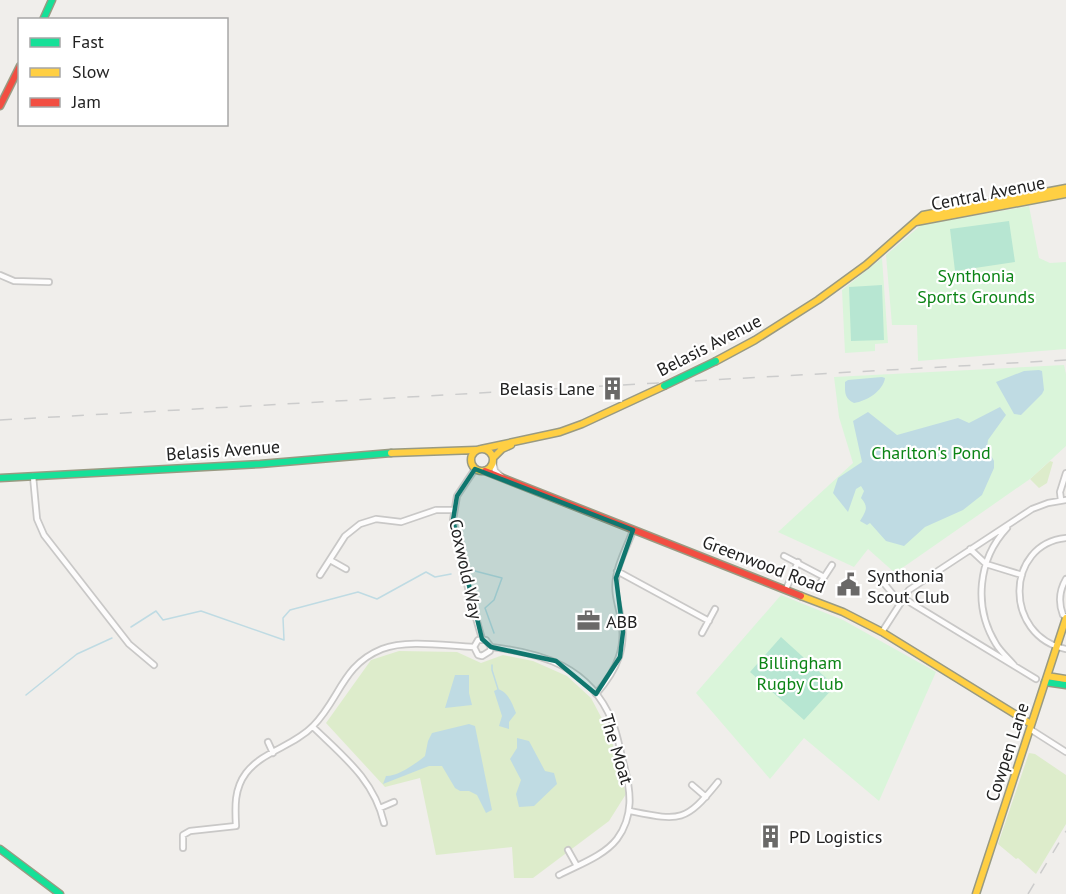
<svg xmlns="http://www.w3.org/2000/svg" width="1066" height="894" font-family="'PT Sans',sans-serif">
  <style>
    .grass { fill: #ddeccb }
    .park { fill: #daf5da }
    .pitch { fill: #b7e6d2 }
    .water { fill: #bfdbe3 }
    .lines { fill: none; stroke-linecap: round; stroke-linejoin: round }
    .stream { stroke: #bfdbe3; stroke-width: 1.5 }
    .street-casing { stroke: #c9c8c7; stroke-width: 8 }
    .fast-casing { stroke: #999a82; stroke-width: 9 }
    .slow-casing { stroke: #999a82; stroke-width: 9 }
    .jam-casing { stroke: #999a82; stroke-width: 9 }
    .street { stroke: #fdfcfc; stroke-width: 4.5 }
    .fast { stroke: #16e098; stroke-width: 6 }
    .slow { stroke: #ffcf43; stroke-width: 6 }
    .jam { stroke: #f24e42; stroke-width: 6 }
    .rail { stroke: #ccc; stroke-width: 1.5; stroke-dasharray: 12 12; stroke-linecap: butt }
    .fast-bridge-casing { stroke: #999a82; stroke-width: 9; stroke-linecap: butt }
    .fast-bridge { stroke: #16e098; stroke-width: 6 }
    .marked { fill: #0f766e; fill-opacity: 0.2; stroke: #0f766e; stroke-width: 4.5; stroke-linejoin: round }
    .labels { text-anchor: middle; dominant-baseline: central; stroke-width: 4.5; stroke-linejoin: round; paint-order: stroke }
    .street-label { font-size: 18px; fill: #222; stroke: #fff }
    .park-label { font-size: 18px; fill: #0c8416; stroke: #fff }
    .poi-label { font-size: 18px; fill: #222; stroke: #fff; text-anchor: start }
  </style>
  <rect width="100%" height="100%" fill="#f0eeeb"/>
  <path class="grass" d="M1050 461 1053 462 1047 483 1039 488 1030 479Z
    M399 651 457 652 481 663 503 655 533 661 567 676 591 698 610 734 626 794 609 821 533 878H514L512 847 436 855 420 778 385 787 326 723 371 660Z
    M1029 753 1035 754 1066 775V824L1036 874 1018 858 1016 859 998 844Z"/>
  <path class="park" d="M1029 206 1039 258 1050 263 1066 262V349L918 361 917 325H892L886 255 921 225Z
    M882 258 888 343 875 344V351L845 353 842 290Z
    M1064 365 1066 374V446L1030 479 895 573 868 549 854 567 778 532 853 463 839 417 834 377Z
    M781 595 843 620 936 672 879 801 804 738 770 779 696 693Z"/>
  <path class="pitch" d="M1009 221 1015 262 955 271 950 229Z
    M882 285 884 340 851 341 849 287Z
    M781 637 835 686 804 720 750 672Z"/>
  <path class="water" d="M1039 370 1042 371 1044 390 1042 394 1021 415 1014 414 996 382 1024 371Z
    M882 377 885 378C883 391 867 401 854 403 844 398 845 392 845 382L848 380Z
    M1000 407 1006 415 988 440 987 448 994 461V468L982 495 963 510 925 527 904 546 886 541 870 523 867 525 860 521C866 511 869 507 861 498L864 491 861 486 856 489 848 512 833 493 838 478 862 462 853 421 868 412 897 435 958 418 969 423Z
    M455 675H469V693L472 705 445 708Z
    M498 689C508 692 512 703 516 713L509 722V729L499 726 502 716 494 691Z
    M469 724 475 726 492 810 486 813 477 795 469 791H460L455 788 442 766H429L383 784 386 776C399 776 415 764 425 756L428 741 432 733Z
    M517 738 529 741 545 771 554 773 557 784 534 806 519 807 516 794 521 780 510 759 517 748Z"/>
  <g class="lines">
    <path class="stream" d="M471 570 502 578 494 600 485 608 494 633
      M131 627 156 611 163 620 201 611 284 640 283 618 290 610 358 592 377 599 426 572 435 577 451 574
      M492 665V670L498 689
      M26 695 77 654 112 638"/>
    <defs>
      <path id="street" d="M0 275 14 281 49 282
        M493 462 495 471 502 477
        M475 469 457 496 453 520 470 597 482 639
        M33 476 37 519 44 535 129 644 154 665
        M1061 500 1060 492 1066 473
        M1007 528C978 559 973 607 996 644 1000 651 1008 658 1014 665
        M1066 538C1005 544 1003 636 1066 649
        M970 549 986 564 1022 575
        M784 556 824 577
        M330 560 346 569
        M617 571 709 621
        M320 575 345 536 360 524 376 519 401 522 436 510H453
        M878 576 900 603
        M1066 579C1059 591 1058 602 1063 615L1066 617
        M819 585 832 565
        M786 589 798 562
        M903 598 1036 679
        M882 632 909 590 1032 509 1048 503 1066 500
        M702 633 715 609
        M491 647 490 651 482 656 478 655 474 647 478 640H486L491 647C543 653 590 667 612 721 618 735 620 751 624 765 631 791 634 816 617 839 604 856 578 865 559 875
        M596 694C617 670 628 646 620 614 617 601 614 591 616 578 618 562 628 545 633 530
        M313 727C344 757 374 780 384 823
        M1030 729 1066 752
        M268 742 273 753
        M692 785 706 797
        M380 808 394 802
        M630 811C680 821 685 823 718 782
        M183 848V835L190 831 236 826C235 807 234 789 246 773 263 751 294 746 313 726 340 699 342 665 382 649 407 639 447 646 474 647
        M568 850 577 866"/>
      <path id="fast" d="M43 20 52 0
        M0 478 260 464 391 453
        M1045 682 1066 685
        M0 849 60 894"/>
      <path id="slow" d="M916 222 1066 194
        M716 361 755 340 818 300 866 265 923 215 1066 188
        M471 460a11 11 0 1 1 22 0a11 11 0 1 1-22 0Z
        M481 449 560 432 582 424 664 386
        M391 453 476 450
        M493 458 502 449 511 445
        M801 596 843 612 882 632 1031 724
        M1047 676 1066 679
        M976 894 1066 618"/>
      <path id="jam" d="M0 106 20 66
        M485 471 801 596"/>
    </defs>
    <use href="#street" class="street-casing"/>
    <use href="#fast" class="fast-casing"/>
    <use href="#slow" class="slow-casing"/>
    <use href="#jam" class="jam-casing"/>
    <use href="#street" class="street"/>
    <use href="#fast" class="fast"/>
    <use href="#slow" class="slow"/>
    <use href="#jam" class="jam"/>
    <path class="rail" d="M0 420 1066 360
      M1028 894 1066 831"/>
    <defs>
      <path id="fast-bridge" d="M664 386 716 361"/>
    </defs>
    <use href="#fast-bridge" class="fast-bridge-casing"/>
    <use href="#fast-bridge" class="fast-bridge"/>
  </g>
  <path class="marked" d="M475 469 633 530 616 578 623 632 620 657 596 694 556 661 491 647 482 639 453 520 457 496Z"/>
  <defs>
    <symbol id="building-bare" viewBox="-9 -9 18 18"><path d="M-4-6H4V6H1V3H-1V6H-4ZM-2.5-4.3h1.7v1.8h-1.7ZM.8-4.3h1.7v1.8H.8ZM-2.5-1h1.7V.8h-1.7ZM.8-1h1.7V.8H.8Z" fill="#6a6968" stroke="#fff" stroke-width="2.5" paint-order="stroke"/></symbol>
    <symbol id="civic-bare" viewBox="-9 -9 18 18"><path d="M-.6-6.5H3V-4.5H.6V-3L4-1V1h2V6H-6V1h2V-1L-.6-3ZM-1.2 2.5V6h2.4V2.5Z" fill="#6a6968" stroke="#fff" stroke-width="2.5" paint-order="stroke"/></symbol>
    <symbol id="office-bare" viewBox="-9 -9 18 18"><path d="M-6-3h4V-5.5h4V-3h4V5H-6ZM-1-4.5V-3h2v-1.5ZM-6 0V1H6V0Z" fill="#6a6968" stroke="#fff" stroke-width="2.5" paint-order="stroke"/></symbol>
  </defs>
  <g fill-rule="evenodd">
    <use href="#building-bare" x="596" y="372" width="33" height="33"/>
    <use href="#civic-bare" x="832" y="568" width="33" height="33"/>
    <use href="#office-bare" x="572" y="604" width="33" height="33"/>
    <use href="#building-bare" x="754" y="820" width="33" height="33"/>
  </g>
  <g class="labels">
    <g class="street-label">
      <text transform="translate(988 193) rotate(-11)">Central Avenue</text>
      <text transform="translate(709 345) rotate(-27)">Belasis Avenue</text>
      <text transform="translate(223 450) rotate(-4)">Belasis Avenue</text>
      <text transform="translate(764 564) rotate(21)">Greenwood Road</text>
      <text transform="translate(466 569) rotate(78)">Coxwold Way</text>
      <text transform="translate(617 749) rotate(73)">The Moat</text>
      <text transform="translate(1007 752) rotate(-72)">Cowpen Lane</text>
    </g>
    <g class="park-label">
      <text x="976" y="275">Synthonia<tspan x="976" dy="21">Sports Grounds</tspan></text>
      <text x="931" y="452">Charlton's Pond</text>
      <text x="800" y="662">Billingham<tspan x="800" dy="21">Rugby Club</tspan></text>
    </g>
    <g class="poi-label">
      <text x="595" y="388" text-anchor="end">Belasis Lane</text>
      <text x="867" y="575">Synthonia<tspan x="867" dy="21">Scout Club</tspan></text>
      <text x="606" y="621">ABB</text>
      <text x="789" y="836">PD Logistics</text>
    </g>
  </g>
  <rect x="18" y="18" width="210" height="108" fill="#ffffff" stroke="#a7a7a7" stroke-width="1.5"/>
  <rect x="30" y="38" width="30" height="9" fill="#16e098" stroke="#a7a7a7" stroke-width="1.5"/>
  <text x="72" y="48" font-size="18" fill="#222222">Fast</text>
  <rect x="30" y="68" width="30" height="9" fill="#ffcf43" stroke="#a7a7a7" stroke-width="1.5"/>
  <text x="72" y="78" font-size="18" fill="#222222">Slow</text>
  <rect x="30" y="98" width="30" height="9" fill="#f24e42" stroke="#a7a7a7" stroke-width="1.5"/>
  <text x="72" y="108" font-size="18" fill="#222222">Jam</text>
</svg>
